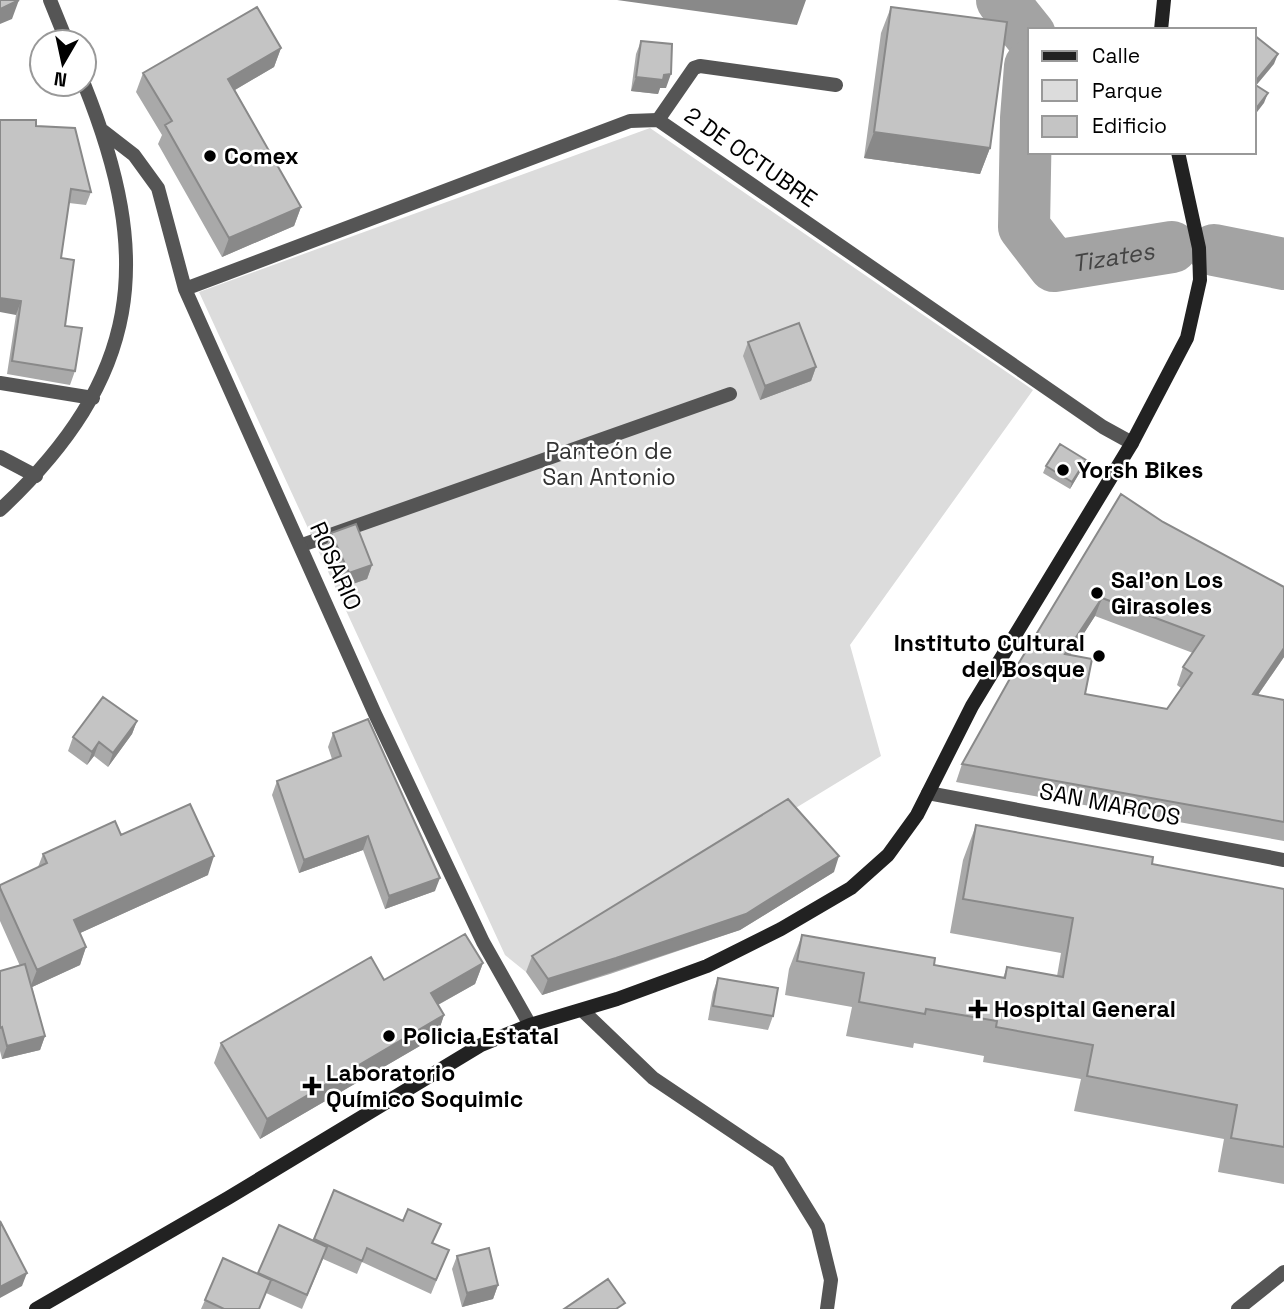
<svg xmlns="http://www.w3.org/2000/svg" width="1284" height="1309" font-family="'Space Grotesk',sans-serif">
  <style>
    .green { fill: #dcdcdc }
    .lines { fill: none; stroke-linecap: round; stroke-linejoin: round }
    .river { stroke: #a3a3a3; stroke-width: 52 }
    .lane { stroke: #555; stroke-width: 14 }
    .street { stroke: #555; stroke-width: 14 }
    .secondary { stroke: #222; stroke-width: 14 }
    .wall { fill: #a9a9a9; fill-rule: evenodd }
    .shaded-wall { fill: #898989 }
    .building { fill: #c4c4c4; stroke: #898989; stroke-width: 2; fill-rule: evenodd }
    .poi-dot { fill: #000; stroke: #fff; stroke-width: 2.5 }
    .labels { text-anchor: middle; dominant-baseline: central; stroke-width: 5; stroke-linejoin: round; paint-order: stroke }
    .poi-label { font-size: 23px; font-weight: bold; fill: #000; stroke: #fff; text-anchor: start }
    .street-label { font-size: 23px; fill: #000; stroke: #fff }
    .park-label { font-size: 23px; fill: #333; stroke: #fff }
    .water-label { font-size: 24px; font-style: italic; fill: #444; stroke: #fff }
  </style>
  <rect width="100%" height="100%" fill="#fff"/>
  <path class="green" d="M650 128 1033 390 850 645 881 756 526 972 505 955 199 292Z"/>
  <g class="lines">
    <g class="river">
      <path d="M1002 0 1030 35"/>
      <path id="s1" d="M1030 66 1026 118 1024 227 1054 266 1172 247"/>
      <path d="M1214 250 1284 264"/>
    </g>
    <path class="lane" d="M658 120 694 68 700 66 836 85
      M0 457 36 476
      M302 545 730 394"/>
    <path class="street" d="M50 0 67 42
      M103 131 134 155 158 188 185 289 375 714 483 942 530 1025
      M185 289 630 121 658 120 1103 427 1132 443
      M0 383 93 398
      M0 510C142 377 155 260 84 84
      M928 793 1284 860
      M582 1010 653 1078 778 1162 818 1227 831 1280 827 1309
      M1238 1309 1284 1272"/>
    <path class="secondary" d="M1161 30 1164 0
      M36 1309 228 1198 481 1045 530 1025 617 999 707 966 781 929 851 888 888 855 917 815 972 706 1132 443 1187 338 1200 280 1199 248 1178 152"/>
  </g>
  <path class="wall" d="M891 7 990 148 980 174 864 158 881 33Z
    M641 41 666 88H660L658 94 631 91 636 54Z
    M281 48 274 67 235 90 301 207 294 226 222 257 158 144 162 135 136 92 143 73Z
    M36 126 91 192 86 205 69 203 61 258 65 326 75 371 70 385 7 374 16 315Z
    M748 342 816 367 811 381 760 400 743 356Z
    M1046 466 1083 467 1070 489 1043 473Z
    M1121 494 1284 657 1258 695 1284 700V841L956 782 962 764ZM1095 616 1193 653 1183 667 1177 685 1181 688 1167 709 1085 694 1070 655Z
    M331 533 372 565 367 579 344 587 326 547Z
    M137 721 132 734 108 767 94 756 87 765 68 751 73 737Z
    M333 733 435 891 385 909 363 850 299 873 272 795 277 781 332 759 328 747Z
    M976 825 1152 864 1284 889V1184L1218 1172 1224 1139 1074 1111 1081 1079 983 1062 984 1056 914 1043 913 1048 846 1036 852 1007 785 995 789 969 802 935 934 965 1003 978 1007 967 1057 976 1061 953 950 933 963 860Z
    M121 835 208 875 80 933 86 947 80 965 32 987 45 1036 40 1050 2 1059 0 1051V971L20 966 0 921V885L38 867 43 854Z
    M834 872 740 930 610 974 542 995 526 972 532 956Z
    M483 963 475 984 438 1005 444 1015 437 1036 260 1139 214 1063 221 1043 384 980Z
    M718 978 773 1016 768 1030 708 1020 713 992Z
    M334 1190 433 1244 449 1250 431 1294 362 1262 357 1274 323 1259 302 1309 266 1293 259 1309H201L205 1300 258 1274 279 1225 313 1240Z
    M457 1256 498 1285 493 1299 462 1307 452 1269Z"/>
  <path class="shaded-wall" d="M19 0 12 19 0 24V9Z
    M617 0H806L797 25Z
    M281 48 274 67 221 98 228 79Z
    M1278 54 1274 64 1254 88V83Z
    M671 74 666 88H660L658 94 631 91 636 77Z
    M1268 93 1264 103 1254 116V111Z
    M874 132 990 148 980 174 864 158Z
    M301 207 294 226 222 257 229 238Z
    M0 298 21 301 16 315 0 312Z
    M816 367 811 381 760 400 765 386Z
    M1086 460 1083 467 1070 489 1072 482Z
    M372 565 367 579 344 587 349 573Z
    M1102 598 1095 616 1059 672 1065 654Z
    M1284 648V657L1246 712 1253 694Z
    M137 721 132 734 108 767 113 753Z
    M99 742 94 756 87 765 92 752Z
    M368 836 363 850 299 873 304 860Z
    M214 856 208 875 67 939 74 920Z
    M839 856 834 872 740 930 542 995 548 979Z
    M440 878 435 891 385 909 389 896Z
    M86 947 80 965 30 988 37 970Z
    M483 963 475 984 423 1013 431 993Z
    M444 1015 437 1036 260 1139 267 1119Z
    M45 1036 40 1050 2 1059 7 1046Z
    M27 1273 22 1286 0 1298V1287Z
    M498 1285 493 1299 462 1307 467 1293Z"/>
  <path class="building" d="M0 0H19L0 9Z
    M257 7 281 48 228 79 301 207 229 238 165 125 172 121 143 73Z
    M891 7 1007 22 990 148 874 132Z
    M1254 35 1278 54 1254 83Z
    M641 41 672 44 671 74 664 75 663 80 636 77Z
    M1254 84 1268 93 1254 111Z
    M0 120H36V126L75 128 91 192 71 189 61 258 74 260 65 326 82 328 75 371 12 361 21 301 0 298Z
    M799 323 816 367 765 386 748 342Z
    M1060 444 1086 460 1072 482 1046 466Z
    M1121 494 1163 522 1284 587V648L1253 694 1284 700V822L962 764 1017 666ZM1102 598 1204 636 1183 667 1192 673 1167 709 1085 694 1092 659 1065 654Z
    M356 524 372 565 349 573 331 533Z
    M103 697 137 721 113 753 99 742 92 752 73 737Z
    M368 719 440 878 389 896 368 836 304 860 277 781 341 756 333 733Z
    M788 799 839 856 746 914 616 958 548 979 532 956Z
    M190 804 214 856 74 920 86 947 37 970 0 888V885L47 863 43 854 115 821 121 835Z
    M976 825 1153 857 1152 864 1284 889V1147L1231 1138 1237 1105 1087 1076 1093 1045 996 1027 997 1021 926 1009 925 1014 859 1002 864 973 797 961 802 935 935 958 934 965 1005 978 1007 967 1063 977 1073 918 963 899Z
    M465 934 483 963 431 993 444 1015 267 1119 221 1043 371 957 384 980Z
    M25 964 45 1036 7 1046 2 1027 0 1028V971Z
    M718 978 778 988 773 1016 713 1006Z
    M334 1190 403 1221 408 1209 441 1224 432 1243 449 1250 436 1280 367 1248 362 1261 314 1239Z
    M0 1221 27 1273 0 1287Z
    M279 1225 327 1247 307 1295 258 1273Z
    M489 1248 498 1285 467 1293 457 1256Z
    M223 1258 271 1280 259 1309H224L205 1300Z
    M608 1279 625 1303 616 1309H564Z"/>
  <g class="poi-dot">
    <circle cx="210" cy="156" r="7"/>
    <circle cx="1063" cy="470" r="7"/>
    <circle cx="1097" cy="593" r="7"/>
    <circle cx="1099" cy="656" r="7"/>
    <path d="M974.5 998.5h7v7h7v7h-7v7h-7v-7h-7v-7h7z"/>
    <circle cx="389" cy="1036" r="7"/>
    <path d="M308.5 1075.5h7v7h7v7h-7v7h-7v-7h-7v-7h7z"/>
  </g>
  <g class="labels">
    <g class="poi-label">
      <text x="224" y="156">Comex</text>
      <text x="1077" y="470">Yorsh Bikes</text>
      <text x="1111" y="580">Sal'on Los<tspan x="1111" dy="26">Girasoles</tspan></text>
      <text x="1085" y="643" text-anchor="end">Instituto Cultural<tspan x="1085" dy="26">del Bosque</tspan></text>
      <text x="994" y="1009">Hospital General</text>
      <text x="403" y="1036">Policia Estatal</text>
      <text x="326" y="1073">Laboratorio<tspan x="326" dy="26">Químico Soquimic</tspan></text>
    </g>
    <g class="street-label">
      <text transform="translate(751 157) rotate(35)">2 DE OCTUBRE</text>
      <text transform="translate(336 566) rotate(66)">ROSARIO</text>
      <text transform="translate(1110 804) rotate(11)">SAN MARCOS</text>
    </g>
    <g class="park-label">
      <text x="609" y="451">Panteón de<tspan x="609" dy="26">San Antonio</tspan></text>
    </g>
    <g class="water-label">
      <text stroke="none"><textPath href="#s1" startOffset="270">Tizates</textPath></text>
    </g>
  </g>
  <rect x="1028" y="28" width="228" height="126" fill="#ffffff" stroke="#999999" stroke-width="2"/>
  <rect x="1042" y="51" width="35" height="10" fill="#222222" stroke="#999999" stroke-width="2"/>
  <text x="1092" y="63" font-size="21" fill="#000000">Calle</text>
  <rect x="1042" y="80" width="35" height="21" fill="#dcdcdc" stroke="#999999" stroke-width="2"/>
  <text x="1092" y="98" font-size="21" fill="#000000">Parque</text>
  <rect x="1042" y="116" width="35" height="21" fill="#c4c4c4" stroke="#999999" stroke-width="2"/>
  <text x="1092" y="133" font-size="21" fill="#000000">Edificio</text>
  <g transform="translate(63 63) rotate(189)"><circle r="33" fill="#ffffff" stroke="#999999" stroke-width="2"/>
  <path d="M0-5L12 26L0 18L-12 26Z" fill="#000000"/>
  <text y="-10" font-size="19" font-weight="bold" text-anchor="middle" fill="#000000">N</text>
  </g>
</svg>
